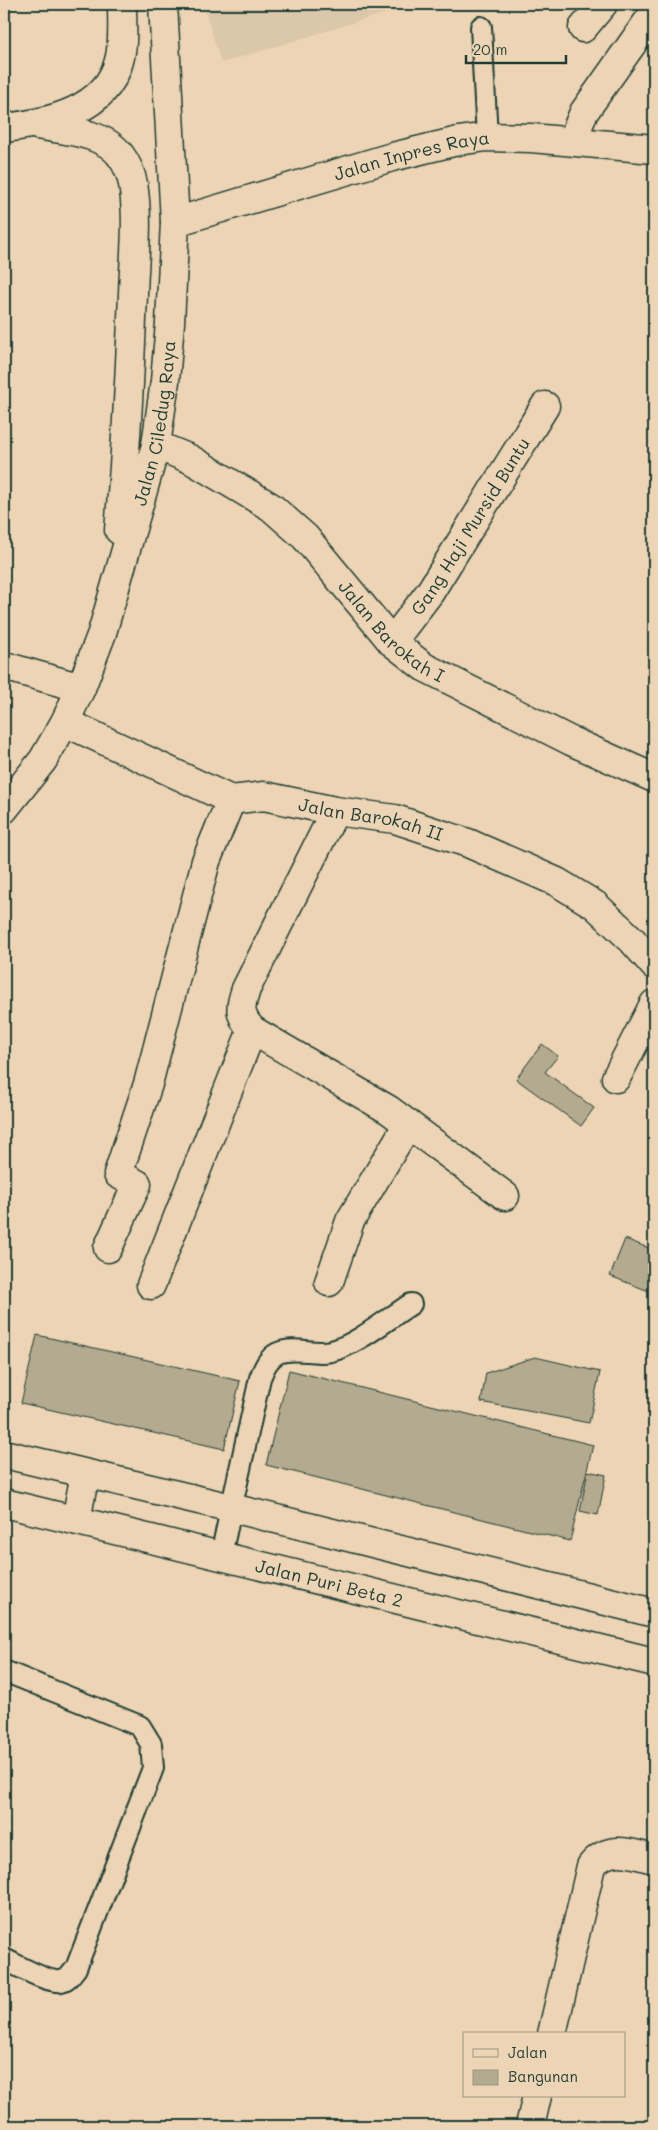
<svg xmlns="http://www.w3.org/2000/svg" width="658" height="2130" font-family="Mali,sans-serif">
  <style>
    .built { fill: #dbc7a9 }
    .building { fill: #b3aa90; stroke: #1f3d34 }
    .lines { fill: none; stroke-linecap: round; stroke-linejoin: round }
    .service-casing { stroke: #1f3d34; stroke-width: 24 }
    .minor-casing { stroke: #1f3d34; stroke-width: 31 }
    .primary-casing { stroke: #1f3d34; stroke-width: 31 }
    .service { stroke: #ecd4b4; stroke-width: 20 }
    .minor { stroke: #ecd4b4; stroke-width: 28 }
    .primary { stroke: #ecd4b4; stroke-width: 28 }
    .labels { text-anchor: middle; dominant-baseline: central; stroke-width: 5; stroke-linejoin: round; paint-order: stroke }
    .street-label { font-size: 18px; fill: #1f3d34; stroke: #ecd4b4 }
  </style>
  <rect width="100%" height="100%" fill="#ecd4b4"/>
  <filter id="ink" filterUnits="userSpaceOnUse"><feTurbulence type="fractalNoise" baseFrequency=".02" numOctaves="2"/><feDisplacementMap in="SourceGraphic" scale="10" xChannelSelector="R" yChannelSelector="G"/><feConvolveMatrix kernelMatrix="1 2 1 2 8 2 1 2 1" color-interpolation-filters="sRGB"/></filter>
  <g filter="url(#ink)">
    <path class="built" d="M203 4H415L221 63Z"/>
    <path class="building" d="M542 1044 558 1056 545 1072 594 1108 581 1126 516 1079Z
      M625 1239 654 1250V1293L610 1276Z
      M37 1335 240 1381 224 1449 21 1403Z
      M535 1357 600 1372 589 1423 481 1402 486 1373Z
      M289 1370 593 1445 570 1541 266 1465Z
      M588 1471 606 1475 598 1515 580 1511Z"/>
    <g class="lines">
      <defs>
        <path id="service" d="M481 27 487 137
          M221 1555 260 1378C264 1368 268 1358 278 1353 295 1346 314 1355 331 1351 355 1346 390 1317 411 1304
          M4 1671 140 1726 151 1744 153 1768 76 1968C72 1973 68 1980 61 1981 47 1983 17 1965 4 1959"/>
        <g id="minor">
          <path d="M583 28 603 4"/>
          <path d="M572 141 584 112 654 13"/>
          <path id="s1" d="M175 222 392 157 458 141 487 137 531 138 654 149"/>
          <path id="s2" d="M156 445 190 459 271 507 305 537 392 642 424 667 571 741 654 778"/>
          <path id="s3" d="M392 642 430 592 545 406"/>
          <path d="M4 666 81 688"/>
          <path id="s4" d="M65 722 231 800 264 796 335 811 395 819 468 843 557 882 595 905 632 940 654 965"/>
          <path d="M335 811 246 989C240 1008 238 1014 252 1030L389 1110 505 1196"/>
          <path d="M616 1078 654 1004"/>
          <path d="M108 1248 137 1184 118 1174 148 1084 206 861 231 800"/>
          <path d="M329 1282 350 1221 408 1124"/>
          <path d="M151 1285 252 1030"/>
          <path d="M4 1454 232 1508 654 1613"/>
          <path id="s5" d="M4 1503 654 1662"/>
          <path d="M76 1520 85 1474"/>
          <path d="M552 2034 591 1866C609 1844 630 1853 654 1859"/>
          <path d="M530 2126 537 2096"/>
        </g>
        <g id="primary">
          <path d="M37 125C64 130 104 132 121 156 127 164 131 174 133 184 139 219 134 258 133 294 130 373 126 451 119 530"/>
          <path d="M4 128C48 123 106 111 119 61 124 43 122 23 122 4"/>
          <path id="s6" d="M4 809 43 760 65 722 81 688 102 633 156 445 165 381 170 323 175 222 163 4"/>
        </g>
      </defs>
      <use href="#service" class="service-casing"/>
      <use href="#minor" class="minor-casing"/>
      <use href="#primary" class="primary-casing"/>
      <use href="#service" class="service"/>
      <use href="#minor" class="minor"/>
      <use href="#primary" class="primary"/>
    </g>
  </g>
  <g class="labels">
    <g class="street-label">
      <text stroke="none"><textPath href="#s1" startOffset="246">Jalan Inpres Raya</textPath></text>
      <text stroke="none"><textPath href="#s6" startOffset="420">Jalan Ciledug Raya</textPath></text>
      <text stroke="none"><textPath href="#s3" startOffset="140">Gang Haji Mursid Buntu</textPath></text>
      <text stroke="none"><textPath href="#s2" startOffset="305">Jalan Barokah I</textPath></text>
      <text stroke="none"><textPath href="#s4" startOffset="326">Jalan Barokah II</textPath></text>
      <text stroke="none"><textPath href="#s5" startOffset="335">Jalan Puri Beta 2</textPath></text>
    </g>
  </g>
  <rect width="658" height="2130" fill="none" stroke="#ecd4b4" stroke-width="20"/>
  <rect x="10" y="10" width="638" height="2110" fill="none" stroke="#1f3d34" stroke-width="2" filter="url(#ink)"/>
  <rect x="463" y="2032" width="162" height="65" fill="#ecd4b4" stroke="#9a9881"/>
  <rect x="473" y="2049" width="25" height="8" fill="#ecd4b4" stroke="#9a9881"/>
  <text x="508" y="2058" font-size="15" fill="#1f3d34">Jalan</text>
  <rect x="473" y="2070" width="25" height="15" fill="#b3aa90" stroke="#9a9881"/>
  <text x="508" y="2082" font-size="15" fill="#1f3d34">Bangunan</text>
  <path d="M466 55v8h100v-8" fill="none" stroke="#1f3d34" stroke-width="2.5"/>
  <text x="473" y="55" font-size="15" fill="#1f3d34" stroke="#ecd4b4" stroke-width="4" paint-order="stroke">20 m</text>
</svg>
